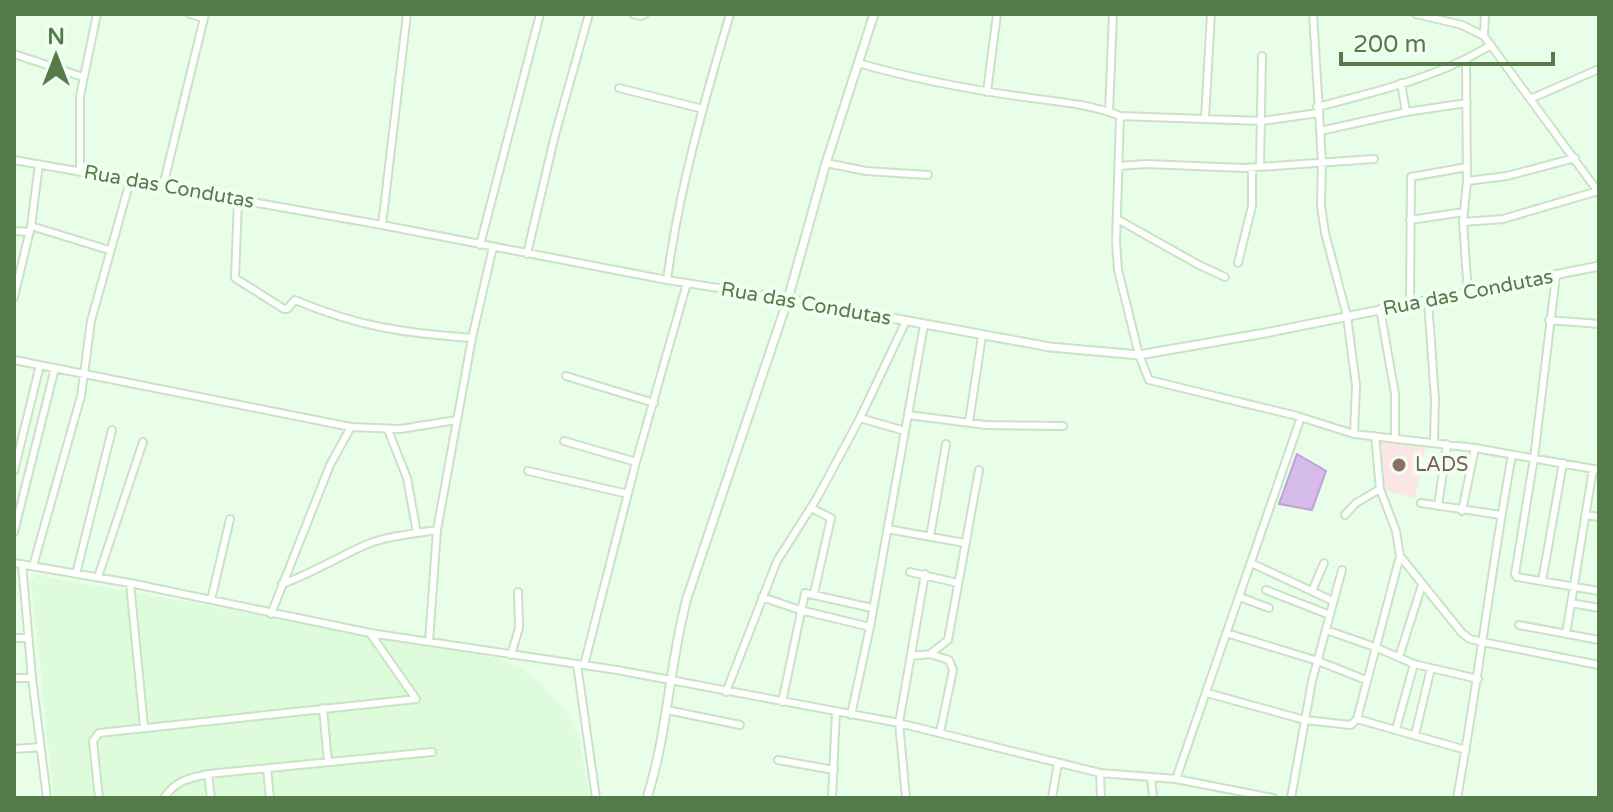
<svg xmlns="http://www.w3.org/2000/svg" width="1613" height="812" font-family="'Varela Round',sans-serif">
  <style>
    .residential { fill: #defbdc }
    .education { fill: #fbe5e5 }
    .water { fill: #d4bbe9; stroke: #c1a0dc; stroke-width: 2 }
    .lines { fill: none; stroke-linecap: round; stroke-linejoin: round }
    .minor-casing { stroke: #c7e4c3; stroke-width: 10 }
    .tertiary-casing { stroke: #c7e4c3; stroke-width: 11 }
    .minor { stroke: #fff; stroke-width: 6 }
    .tertiary { stroke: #fff; stroke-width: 7 }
    .education-dot { fill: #8d6e63; stroke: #f1fff0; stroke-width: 3 }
    .labels { text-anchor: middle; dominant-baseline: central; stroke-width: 8; stroke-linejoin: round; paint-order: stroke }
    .street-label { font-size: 20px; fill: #567b4a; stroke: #f1fff0 }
    .education-label { font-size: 20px; fill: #785e54; stroke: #f1fff0; text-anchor: start }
  </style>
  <rect width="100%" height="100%" fill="#e9fee9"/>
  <path class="residential" d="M37 575 497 658 517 666 537 680 568 714 579 737 590 798H54L31 581Z"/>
  <path class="education" d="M1381 439 1426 445 1415 498 1381 490Z"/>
  <path class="water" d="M1297 454 1326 471 1312 510 1279 504Z"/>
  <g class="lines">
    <defs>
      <path id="minor" d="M190 14 204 18
        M633 14 641 16 645 14
        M1313 14 1322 161 1321 206 1325 233 1347 316 1356 385 1354 434
        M1416 14 1462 25 1484 36 1599 193
        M1484 36 1485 14
        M14 54 83 77
        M1466 60 1467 181 1463 222 1468 293
        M858 63C910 78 962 88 1016 96 1050 101 1088 103 1120 116L1262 121 1318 113
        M1401 83 1406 112
        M619 88 703 109
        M987 92 997 14
        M1530 99 1599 69
        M1317 107C1376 92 1439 77 1491 45
        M1109 112 1113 14
        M1120 116 1116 242 1118 270 1139 355 1149 380 1297 416 1354 434 1475 448 1599 470
        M1205 118 1211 14
        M1320 131 1406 112 1467 103
        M14 160 382 225 667 280 788 299
        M826 163 866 171 928 175
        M1120 166 1146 164 1244 168 1374 159
        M1260 167 1262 56
        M80 172V96L97 14
        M1467 181 1507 176 1575 158
        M163 186 205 14
        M238 200 235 278 284 309H287L295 300C359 327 404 333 472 338
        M1117 219 1199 265 1225 277
        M1410 220 1464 212
        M1463 222 1503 219 1598 191
        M382 225 407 14
        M31 226 109 250
        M14 231 30 232
        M480 245 540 14
        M527 254 555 135 589 14
        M1238 263 1252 206V168
        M1556 276 1534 458 1515 574 1517 577 1599 591
        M667 280C679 189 704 102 730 14
        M14 297 31 226 39 164
        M1428 301 1435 399 1434 442
        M1410 304 1411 177 1467 167
        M1380 309 1395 394V438
        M1549 320 1599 324
        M14 360 351 427 400 429 457 420
        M566 376 654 403
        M908 415 986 425 1063 426
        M860 418 905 431
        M969 422 982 336
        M388 430 407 478 417 533
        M1375 436 1380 489 1396 531 1400 556 1462 633 1470 639 1483 642 1599 665
        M564 441 636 462
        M14 471 40 365
        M528 471 628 494
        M1421 503 1501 515
        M1438 506 1447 444
        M811 508 831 518 814 593
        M1462 511 1475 448
        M1345 515 1356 503 1380 489
        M1585 515 1599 517
        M887 529 965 543
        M14 532 55 368
        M930 537 946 444
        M14 563 130 583 370 633 617 670 899 723 1100 773 1176 779 1273 798
        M1251 563 1333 601
        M22 564 32 678 47 798
        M33 566 81 396 91 321 130 181
        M910 572 958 583
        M76 574 112 430
        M98 577 143 442
        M1542 581 1563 463
        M130 583 144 727
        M282 584C310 574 335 559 363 546 385 536 413 534 437 530
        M1266 590 1330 615
        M1312 591 1324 563
        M762 597 800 610 870 627
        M1240 597 1269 608
        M211 600 230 519
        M1571 603 1599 608
        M271 614 330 465 351 427
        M1519 625 1599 640
        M1326 630 1375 647 1414 664 1478 679
        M1226 633 1318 661 1366 680
        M1566 634 1593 469
        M14 638H28
        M429 642 437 530 472 338 493 247
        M930 654 949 660 953 670 940 732
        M511 655 519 628 518 592
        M911 656 930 654 948 640 979 470
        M1399 657 1422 585
        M577 664 596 798
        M584 665 636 462 687 283
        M14 678H32
        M726 692 777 561 817 498 860 418 906 321
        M1207 693 1305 720 1351 725 1357 719 1400 556
        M782 702 805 593 872 608
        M323 708 328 762
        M667 710 740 725
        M851 715 870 627 924 325
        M1357 719 1466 750
        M1396 729 1414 664
        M1415 735 1431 668
        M14 749 40 747
        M778 760 834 770
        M267 768 270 798
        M1100 773 1101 798
        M208 774 211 798
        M1151 777 1153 798
        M1176 779 1301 417
        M99 798 93 741 99 733 416 699 370 633
        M164 798C175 781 189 778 208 774L432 752
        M832 798 836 712
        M906 798 899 723 925 574
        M1052 798 1058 763
        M1291 798 1312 681 1342 570
        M1457 798C1478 684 1491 569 1512 455"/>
      <path id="tertiary" d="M788 299 1050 347 1139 355 1265 333 1599 266
        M647 798C668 732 669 665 687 598L788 299 826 163 874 14"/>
    </defs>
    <use href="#minor" class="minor-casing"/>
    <use href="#tertiary" class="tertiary-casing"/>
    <use href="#minor" class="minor"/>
    <use href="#tertiary" class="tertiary"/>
  </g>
  <circle class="education-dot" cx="1399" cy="465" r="8"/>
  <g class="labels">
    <g class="street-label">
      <text transform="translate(169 187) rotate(10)">Rua das Condutas</text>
      <text transform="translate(1468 293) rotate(-11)">Rua das Condutas</text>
      <text transform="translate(806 304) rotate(10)">Rua das Condutas</text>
    </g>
    <g class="education-label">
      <text x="1415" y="465">LADS</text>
    </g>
  </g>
  <rect width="1613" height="812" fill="none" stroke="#567b4a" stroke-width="32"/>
  <g transform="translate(56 56)" stroke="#f1fff0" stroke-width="6" paint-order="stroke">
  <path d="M0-6L14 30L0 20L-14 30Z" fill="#567b4a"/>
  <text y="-12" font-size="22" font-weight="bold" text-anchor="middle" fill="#567b4a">N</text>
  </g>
  <path d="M1341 52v12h212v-12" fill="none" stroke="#567b4a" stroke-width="4"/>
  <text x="1353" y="52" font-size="24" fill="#567b4a" stroke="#f1fff0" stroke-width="6" paint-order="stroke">200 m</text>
</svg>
